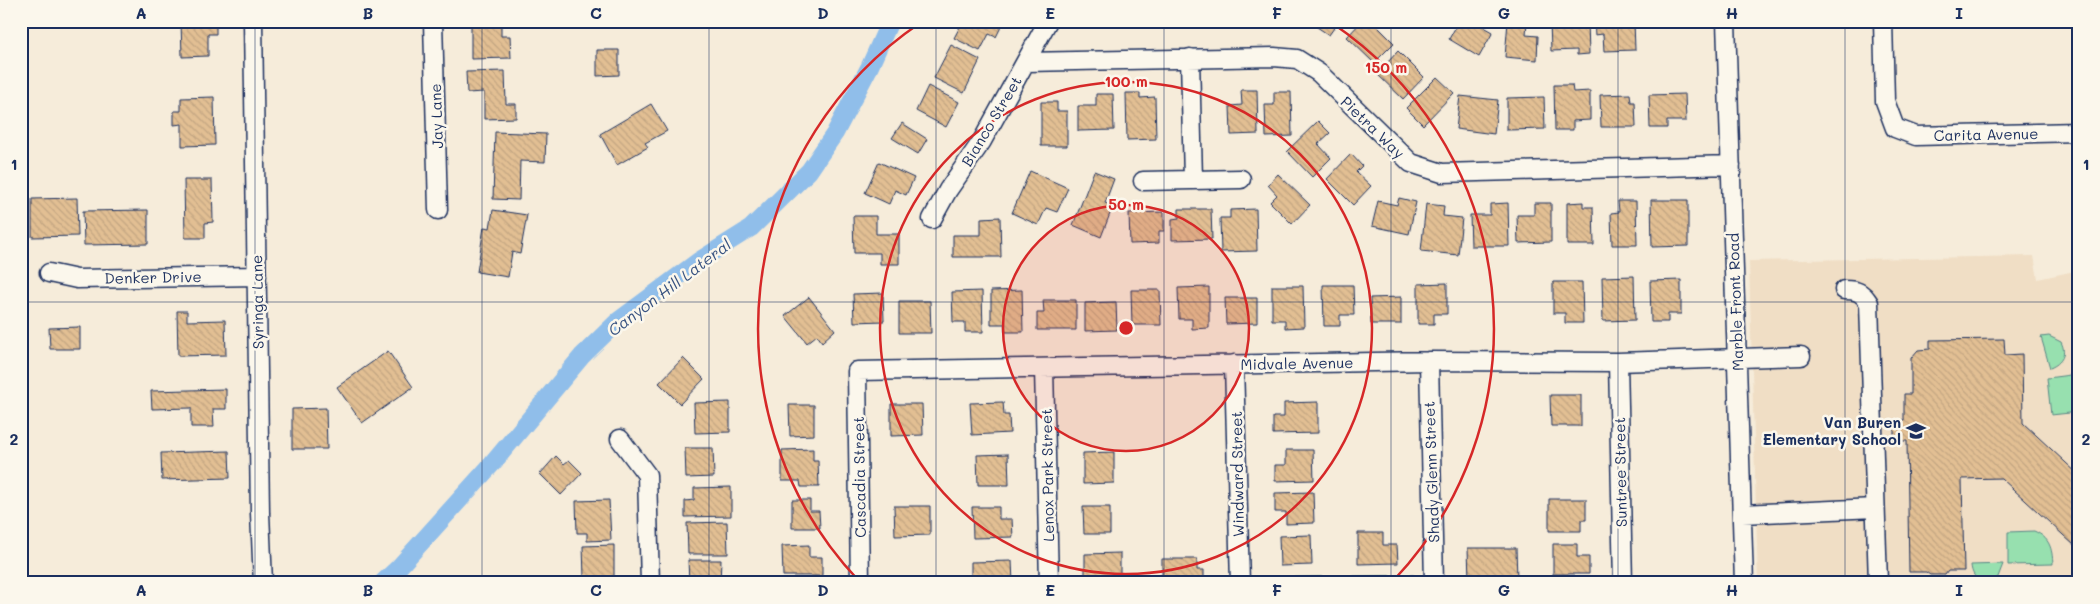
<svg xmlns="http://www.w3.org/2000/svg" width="2100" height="604" font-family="Mali,sans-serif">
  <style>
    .built { fill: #f0dec5 }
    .green { fill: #97e0af; stroke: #598886 }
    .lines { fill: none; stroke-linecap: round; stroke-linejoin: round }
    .canal { stroke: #90beea; stroke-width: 18 }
    .building { fill: url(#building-back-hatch); stroke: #1b2f5e }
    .minor-casing { stroke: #1b2f5e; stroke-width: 21 }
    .minor { stroke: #fbf7ec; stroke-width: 18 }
    .grid { fill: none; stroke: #1b2f5e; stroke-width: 1; stroke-opacity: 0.55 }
    .ring { fill: none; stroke: #d62828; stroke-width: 2.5 }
    .labels { text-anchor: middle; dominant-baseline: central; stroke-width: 5; stroke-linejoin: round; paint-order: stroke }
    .street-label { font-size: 15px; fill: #1b2f5e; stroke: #fbf7ec }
    .poi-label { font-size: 15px; font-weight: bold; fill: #1b2f5e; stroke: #fbf7ec; text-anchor: end }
    .water-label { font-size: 16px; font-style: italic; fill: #385381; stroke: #fbf7ec }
    .centre { fill: #d62828; stroke: #fbf7ec; stroke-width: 2.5 }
    .ring-label { font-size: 15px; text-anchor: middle; font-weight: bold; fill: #d62828; stroke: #fbf7ec; stroke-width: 5; stroke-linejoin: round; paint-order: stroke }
    .neatline { fill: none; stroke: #1b2f5e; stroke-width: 2 }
    .grid-label { font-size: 16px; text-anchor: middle; font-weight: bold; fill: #1b2f5e }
  </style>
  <defs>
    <pattern id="building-back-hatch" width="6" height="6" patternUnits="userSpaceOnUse" patternTransform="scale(1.25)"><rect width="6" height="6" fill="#e2bf93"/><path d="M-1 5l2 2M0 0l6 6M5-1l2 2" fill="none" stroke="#c1a481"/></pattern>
  </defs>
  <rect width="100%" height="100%" fill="#f6ecda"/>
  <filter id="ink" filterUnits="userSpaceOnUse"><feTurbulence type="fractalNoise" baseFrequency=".02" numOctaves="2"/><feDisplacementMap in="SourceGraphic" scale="10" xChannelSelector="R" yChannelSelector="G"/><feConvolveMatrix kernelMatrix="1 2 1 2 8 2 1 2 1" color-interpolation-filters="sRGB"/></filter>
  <g filter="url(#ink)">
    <path class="built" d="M2034 256 2038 279 2079 270V583H1758L1749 261Z"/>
    <path class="green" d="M2049 336 2061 342C2067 354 2062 363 2050 368L2041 337Z
      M2078 374 2079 412 2051 415 2047 378Z
      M2034 531C2050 538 2052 548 2053 564L2008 565V532Z
      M2003 564 1998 577C1986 587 1972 581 1971 565Z
      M1414 575V583H1258L1257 578Z"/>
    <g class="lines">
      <path class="canal" d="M382 583 399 567 492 464 582 356 618 321 700 260 751 228 809 171 835 133 870 66 890 21"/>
    </g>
    <path class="building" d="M181 21H216V34H208V56L182 57Z
      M471 21H501V36H510L511 58 471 59Z
      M963 21H1000L1003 23 996 37 989 34 980 51 954 38Z
      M1115 21H1141V23L1115 24Z
      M1317 21H1339L1329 35 1314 25Z
      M1362 21H1372L1394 43 1374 63 1347 37Z
      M1459 21H1479L1477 23 1493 32 1479 57 1449 39Z
      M1508 21H1527L1526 35 1538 36 1537 60 1505 57Z
      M1550 21H1588L1589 54 1577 55V50L1551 51Z
      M1594 21H1634L1635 50 1604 51 1603 34 1595 35Z
      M951 45 980 60 964 93 934 78Z
      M597 50H619V75L597 76Z
      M1398 51 1424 77 1403 99 1377 74Z
      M505 71 506 104H516V118L484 119V92L467 93 466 72Z
      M1437 77 1454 93 1423 125 1406 108Z
      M1554 85H1572L1573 92 1590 91V120L1573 121V130H1555Z
      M928 86 959 102 946 127 916 111Z
      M1241 90H1257L1258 134 1231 135 1230 106 1242 105Z
      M1274 92H1291L1292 136 1266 137 1265 105H1274Z
      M1126 93H1140V98L1155 97 1156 139 1127 140Z
      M1096 94H1113L1114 130 1078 131V106H1096Z
      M1630 94 1631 102H1635L1636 127H1601L1600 95Z
      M1685 94 1686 121H1667V128H1650L1649 95Z
      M1460 96 1498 100 1494 134 1456 129Z
      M214 97 215 145 182 146V124L174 125V111H181V98Z
      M1544 97 1545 129 1507 130V98Z
      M1041 102H1057V111H1067V146H1041Z
      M651 104 667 131 645 143 648 147 617 165 600 134Z
      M1318 121 1330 133 1318 144 1331 158 1312 177 1287 151Z
      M902 123 927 139 918 154 892 138Z
      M495 132 546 134 545 162 520 161 519 200 493 199Z
      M1351 154 1362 166 1356 172 1371 186 1353 205 1327 179Z
      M879 162 914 178 906 195 895 190 889 204 865 193Z
      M1030 171 1068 188 1057 212 1046 208 1038 225 1012 213Z
      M1094 171 1114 179 1105 203 1113 206 1101 237 1073 225Z
      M1278 174 1310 205 1292 224 1270 202 1277 195 1268 185Z
      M184 180H212L213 222 205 223V238H185Z
      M77 198 78 236 32 237V199Z
      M1399 198 1416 202 1409 234 1372 226 1378 201 1397 205Z
      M1651 200H1688V246L1652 247Z
      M1618 201H1636L1637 245H1612L1611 213 1619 212Z
      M1583 202V207H1593L1594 245H1567V203Z
      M1508 203 1509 246H1471L1470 215H1490V204Z
      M1534 203H1551V242L1518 243 1517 215H1534Z
      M1426 204 1444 206 1443 216 1462 218 1458 255 1421 251Z
      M1179 209H1211L1212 239 1172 240V219L1179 218Z
      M1256 209 1257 251 1221 252 1220 218H1230V210Z
      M148 210V244L84 245 83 211Z
      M493 210 527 215 520 254 512 252 508 277 477 272 484 227 490 228Z
      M1164 212V231H1159V243L1130 244 1129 213Z
      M853 216H876V234H899V264H880V253H854Z
      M1000 217 1001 257H953V235H981V218Z
      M1634 276 1635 320 1603 321 1602 277Z
      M1681 280V314H1668V322H1651L1650 281Z
      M1553 282H1582L1583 323H1565V313H1553Z
      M1447 283V314H1434V324H1418V284Z
      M1323 285H1353L1354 315H1340V326H1324Z
      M1272 286H1303L1304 327 1285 328V320H1272Z
      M1209 287V328L1192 329V319H1179L1178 288Z
      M1022 290 1023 332H1005V324H991V291Z
      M1131 290H1160L1161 325H1132Z
      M982 291 983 332H965V322H953L952 292Z
      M883 293 884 321 854 322 853 294Z
      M809 297 835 330 822 342 817 335 807 343 785 316Z
      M1401 297V324H1371L1370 298Z
      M1225 298H1257V323L1226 324Z
      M1043 300H1076V330H1037V313H1044Z
      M899 301H930L931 333H899Z
      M1116 302 1117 330 1085 331V303Z
      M177 311H187V321L225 320 226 355 178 356Z
      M80 327V349H50L49 328Z
      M2004 339 2005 355 2022 354 2023 423 2079 475V542L2075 546 2001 478 1962 479 1964 571H1948L1945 575H1930L1926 572H1909L1907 441H1894V421L1904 420V394H1911V358L1918 350 1930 349V340Z
      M388 351 413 387 362 423 337 387Z
      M683 358 704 379 680 404 659 383Z
      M226 389V409H213L214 427H191V408L152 409 151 391Z
      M1550 395H1581V426H1551Z
      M730 402V432L695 433 694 403Z
      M1003 402 1004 415H1009L1010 433 972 435 970 403Z
      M1318 402V433L1273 434V417H1284V403Z
      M891 404H922L923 435 891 436Z
      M789 405H814V435L790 436Z
      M326 408 327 449H292V409Z
      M685 448H713L714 477 686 478Z
      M813 449V461H818L819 487H801L800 481H782V450Z
      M1286 450H1313L1314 480 1275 481V465H1286Z
      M229 451 230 478 162 480 161 453Z
      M1114 452V483L1083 484V453Z
      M1008 454 1009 485H978L977 455Z
      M556 456 564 464 569 460 582 473 561 495 540 474Z
      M731 487V516L685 517V501L694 500V488Z
      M1313 492 1314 523 1286 524V512H1275V493Z
      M1549 499H1586V520H1581V531H1549Z
      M609 500 611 540 587 541V533H577L576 501Z
      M792 500H810V511H819L820 528H792Z
      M894 506H930V535L895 536Z
      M972 507H999V519H1012L1013 537 973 538Z
      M1083 507H1110V534H1084Z
      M727 522 728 554H688L687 523Z
      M1358 533H1383V545H1397L1398 563 1358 564Z
      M1311 535 1312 565 1280 566 1279 536Z
      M1553 544H1577V557H1589V574H1553Z
      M614 545V577L584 578 583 546Z
      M809 545V557H822V576H783L782 546Z
      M1468 548H1516L1517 579 1469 580Z
      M1120 553V574H1114V583H1085V554Z
      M1162 559H1197V570H1204V583H1162Z
      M688 560H721L720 583H689Z
      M1012 561 1013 583H971V562Z"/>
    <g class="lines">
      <defs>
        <path id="minor" d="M253 21 260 513 263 583
          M433 21 438 210
          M1726 21 1744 583
          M1883 21 1885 101 1895 128 1916 136 2079 132
          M1190 58 1193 180
          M1026 62 1274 57 1297 59 1319 73 1411 163 1442 173 1731 165
          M1143 181 1241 179
          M932 219 948 190 982 141 1048 21
          M49 273 77 279 257 276
          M1844 290C1857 290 1862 292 1869 303L1878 583
          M1429 361 1434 583
          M1618 362 1623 583
          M1234 364 1240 583
          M1044 368 1049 583
          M620 439 647 475 650 583
          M1742 514 1875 508
          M860 583 857 371 1429 361 1618 362 1801 356"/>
      </defs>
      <use href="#minor" class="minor-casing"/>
      <use href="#minor" class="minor"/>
    </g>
  </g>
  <path class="grid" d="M255 21V583M482 21V583M709 21V583M936 21V583M1164 21V583M1391 21V583M1618 21V583M1845 21V583M21 302H2079"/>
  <circle cx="1126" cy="328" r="123" fill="#d62828" fill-opacity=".12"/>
  <g class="ring">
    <circle cx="1126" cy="328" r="123"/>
    <circle cx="1126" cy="328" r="246"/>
    <path d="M859 581A368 368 0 0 1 920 23M1332 23A368 368 0 0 1 1393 581"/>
  </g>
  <defs>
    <symbol id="school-bare" viewBox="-9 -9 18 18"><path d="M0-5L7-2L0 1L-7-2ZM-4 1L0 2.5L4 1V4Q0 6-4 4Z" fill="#1b2f5e" stroke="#fbf7ec" stroke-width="2.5" paint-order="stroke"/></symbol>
  </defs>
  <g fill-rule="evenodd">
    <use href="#school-bare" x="1902" y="417" width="28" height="28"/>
  </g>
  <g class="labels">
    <g class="street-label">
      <text transform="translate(436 116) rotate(-92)">Jay Lane</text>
      <text transform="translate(991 121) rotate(-59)">Bianco Street</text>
      <text transform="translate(1373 127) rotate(44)">Pietra Way</text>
      <text transform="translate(1986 134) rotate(-1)">Carita Avenue</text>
      <text transform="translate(153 277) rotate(-1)">Denker Drive</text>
      <text transform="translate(257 302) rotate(-91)">Syringa Lane</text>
      <text transform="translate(1735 302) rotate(-92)">Marble Front Road</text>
      <text transform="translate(1297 363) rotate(-1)">Midvale Avenue</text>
      <text transform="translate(1431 472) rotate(-92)">Shady Glenn Street</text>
      <text transform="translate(1620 472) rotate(-91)">Suntree Street</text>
      <text transform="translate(1237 474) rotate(-91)">Windward Street</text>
      <text transform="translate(1047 475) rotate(-91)">Lenox Park Street</text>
      <text transform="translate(859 477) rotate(-91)">Cascadia Street</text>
    </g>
    <g class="poi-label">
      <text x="1901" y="422">Van Buren<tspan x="1901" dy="17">Elementary School</tspan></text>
    </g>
    <g class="water-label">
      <text transform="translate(669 287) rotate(-37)">Canyon Hill Lateral</text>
    </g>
  </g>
  <circle cx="1126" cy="328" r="8" class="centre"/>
  <g class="ring-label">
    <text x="1386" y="73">150 m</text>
    <text x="1126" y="87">100 m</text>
    <text x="1126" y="210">50 m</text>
  </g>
  <rect width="2100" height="604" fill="none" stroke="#fbf7ec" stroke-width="55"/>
  <rect x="28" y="28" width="2044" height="548" class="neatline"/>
  <g class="grid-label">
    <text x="141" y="19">A</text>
    <text x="368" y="19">B</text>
    <text x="596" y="19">C</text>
    <text x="823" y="19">D</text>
    <text x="1050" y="19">E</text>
    <text x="1277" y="19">F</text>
    <text x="1504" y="19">G</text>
    <text x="1732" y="19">H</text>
    <text x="1959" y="19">I</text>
    <text x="14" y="170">1</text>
    <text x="2086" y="170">1</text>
    <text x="14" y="445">2</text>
    <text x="2086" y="445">2</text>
    <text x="141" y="596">A</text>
    <text x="368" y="596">B</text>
    <text x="596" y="596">C</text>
    <text x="823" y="596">D</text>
    <text x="1050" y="596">E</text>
    <text x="1277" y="596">F</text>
    <text x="1504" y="596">G</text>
    <text x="1732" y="596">H</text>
    <text x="1959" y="596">I</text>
  </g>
</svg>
